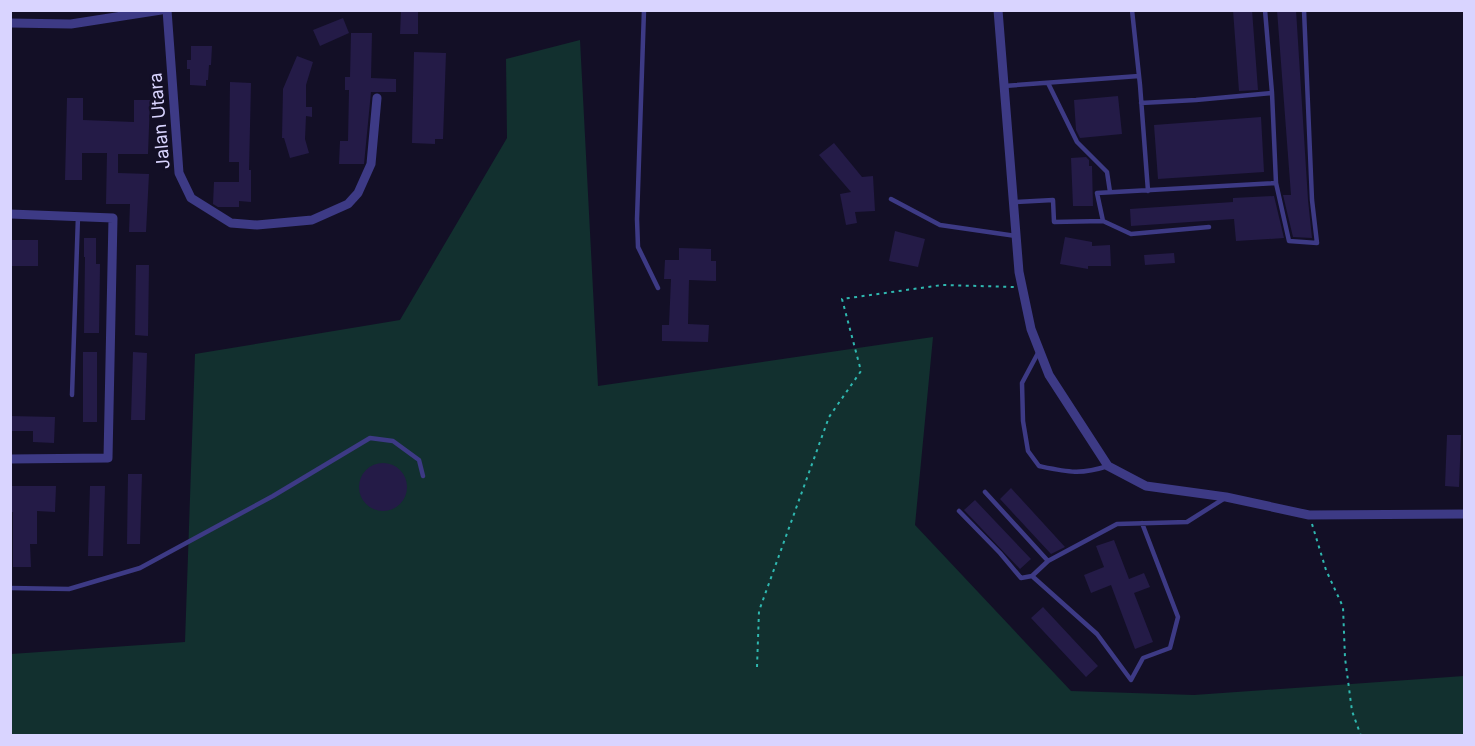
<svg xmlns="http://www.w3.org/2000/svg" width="1475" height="746" font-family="Inter,sans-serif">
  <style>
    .green { fill: #12302f }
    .building { fill: #241b47 }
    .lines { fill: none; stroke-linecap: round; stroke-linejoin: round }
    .path { stroke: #2fb8b0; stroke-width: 2; stroke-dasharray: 3 4.5; stroke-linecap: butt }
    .lane { stroke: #3d3a85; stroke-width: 4.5 }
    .street { stroke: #3d3a85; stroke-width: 9 }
    .labels { text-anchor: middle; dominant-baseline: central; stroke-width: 5; stroke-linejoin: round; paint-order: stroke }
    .street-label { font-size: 18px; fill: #d9d4ff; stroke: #130f26 }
  </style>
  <rect width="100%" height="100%" fill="#130f26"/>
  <path class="green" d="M580 40 598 386 933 337 915 525 1071 691 1194 695 1464 676V736H11V654L185 642 195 354 400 320 507 138 506 59Z"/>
  <path class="building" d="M1233 10H1252L1258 90 1239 91Z
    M1277 10H1296L1308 200 1312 238 1293 237 1283 195H1291Z
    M401 11 418 12V34H400Z
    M343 18 349 33 320 46 313 30Z
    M351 33H372L371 78 396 79V92H371L364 164H339L340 141H348L349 90H345V77H350Z
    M191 46H212L211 65H209L208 80H206V86L190 85V69H187V60H191Z
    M414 52 446 53 443 139H435V144L412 143Z
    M297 56 313 62 306 85V107H312V117L306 116 305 139 309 153 290 158 284 138H282L283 89Z
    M230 82 251 83 249 170H251V202L239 201V207H218L213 204 214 182H239V162H229Z
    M1118 96 1122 134 1080 138 1076 130 1074 100Z
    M67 98H83V120L134 122V100H150L148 154H118V173L149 174 146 232H129L130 204H106L107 153H82V180H65Z
    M1261 117 1264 172 1158 179 1154 125Z
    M834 143 862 177 873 176 875 211 855 212 857 223 846 225 840 194 851 192 819 155Z
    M1086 157 1089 160V166H1092L1093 206H1073L1071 158Z
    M1274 196 1284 238 1236 241 1234 219 1131 226 1130 209 1233 202V198Z
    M895 231 925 239 918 267 889 261Z
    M1065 237 1092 242V246L1110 245 1111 266H1088V269L1060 264Z
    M84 238H96V264H100L99 333H84L85 257H84Z
    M10 240H38V266H10Z
    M679 248 711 249V261H716V281L689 280 688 324 709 325 708 342 662 341V325H669L671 279H664L665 260H679Z
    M1174 253 1175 263 1145 265 1144 255Z
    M136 265H149L148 336 135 335Z
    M83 352H97V422H83Z
    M133 352 147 353 145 420H131Z
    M10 416 55 417 54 443 33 442V431H10Z
    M1447 435H1461L1459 487 1445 486Z
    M359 487a24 24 0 1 1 48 0a24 24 0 1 1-48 0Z
    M128 474H142L140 544H127Z
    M10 486H56L55 512 37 511V544H30L31 567H13V512H10Z
    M90 486H105L103 556H88Z
    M1011 488 1065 547 1051 554 1000 499Z
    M975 500 1031 559 1020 569 964 510Z
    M1114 540 1129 579 1144 573 1150 587 1134 593 1153 642 1135 649 1111 585 1091 593 1084 575 1104 567 1096 546Z
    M1043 607 1098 666 1086 677 1031 618Z"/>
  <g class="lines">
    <path class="path" d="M1312 524 1326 570 1343 607 1345 658 1352 711 1361 736
      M757 667 759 611 829 417 861 371 842 299 942 285 1014 287"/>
    <path class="lane" d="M644 10 637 219 638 247 658 288
      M1132 10 1140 85 1148 191
      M1265 10 1272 93 1276 183 1289 241 1317 243 1312 200 1304 10
      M1048 83 1077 142 1107 172 1110 192
      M1004 86 1139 76
      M1141 103 1196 100 1272 93
      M891 199 940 225 1016 236
      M1014 202 1053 200 1054 222 1103 221 1097 193 1276 183
      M1103 221 1131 234 1209 227
      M1038 353 1022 383 1023 421 1028 451 1039 466C1068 472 1080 475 1108 466
      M72 395 78 216
      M985 492 1048 561
      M959 511 1000 553 1021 578 1032 576
      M1142 523 1178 617 1170 648 1143 658 1131 680 1097 634 1032 576 1048 561 1117 524 1187 522 1225 498
      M10 588 69 589 140 568 273 496 370 438 393 441 419 460 423 476"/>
    <path class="street" d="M167 10 179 173 191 198 231 223 257 225 312 220 348 204 358 193 371 164 377 98
      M998 10 1019 272 1031 329 1049 375 1108 466 1146 486 1226 497 1309 515 1464 514
      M10 23 71 24 161 10
      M10 214 113 218 108 458 10 459"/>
  </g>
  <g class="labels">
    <g class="street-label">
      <text transform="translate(159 121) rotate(-95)">Jalan Utara</text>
    </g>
  </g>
  <rect width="1475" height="746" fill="none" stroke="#d9d4ff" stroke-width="24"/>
</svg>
